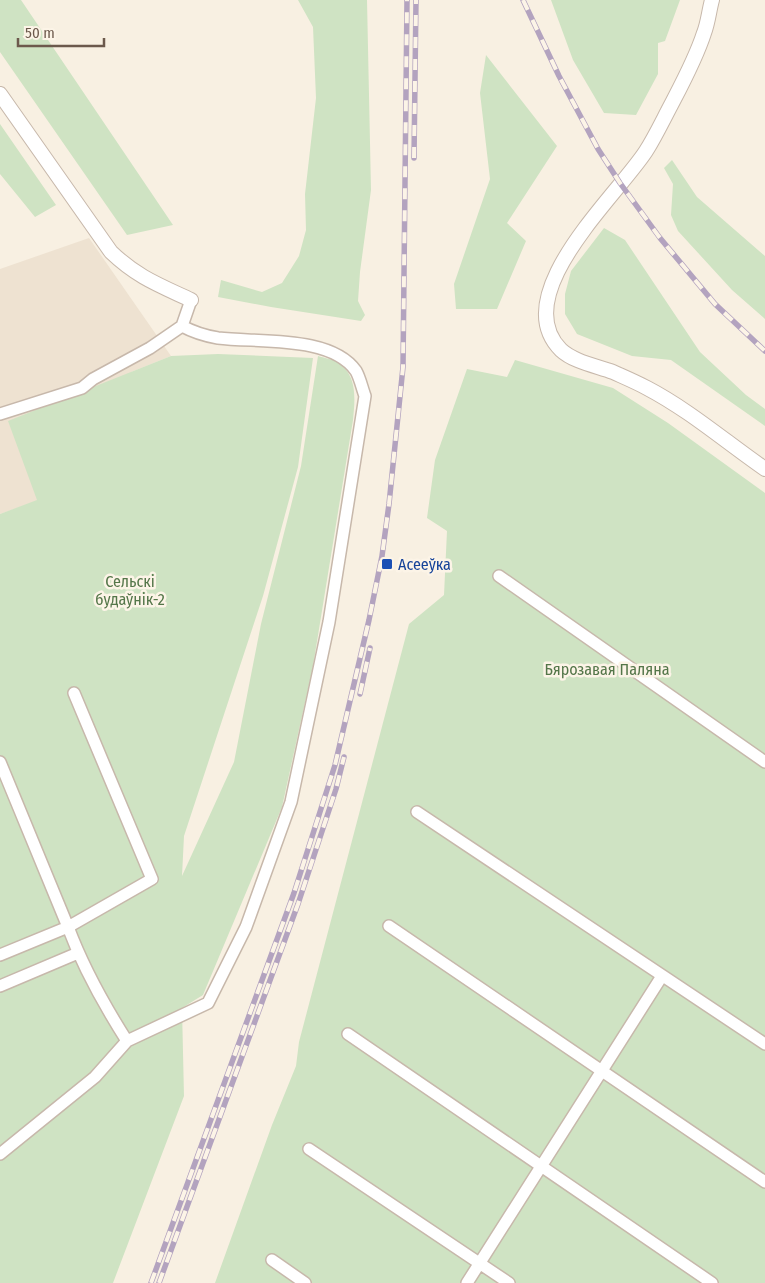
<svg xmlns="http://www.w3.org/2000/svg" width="765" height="1283" font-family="'Fira Sans Condensed',sans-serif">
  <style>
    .residential { fill: #eee2d1 }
    .green { fill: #cfe3c3 }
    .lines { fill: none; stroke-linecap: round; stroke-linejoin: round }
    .minor-casing { stroke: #c7b8ab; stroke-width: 14 }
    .tertiary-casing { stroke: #c7b8ab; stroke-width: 16 }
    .minor { stroke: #fff; stroke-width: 11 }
    .tertiary { stroke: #fff; stroke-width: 14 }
    .rail-casing { stroke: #b3a3bf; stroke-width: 5.5 }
    .rail { stroke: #fcf4e7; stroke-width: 4; stroke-dasharray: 11; stroke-linecap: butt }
    .transit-dot { fill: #1a4fb4; stroke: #fcf4e7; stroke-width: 2 }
    .labels { text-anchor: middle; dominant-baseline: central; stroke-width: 5; stroke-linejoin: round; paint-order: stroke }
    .transit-label { font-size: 16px; fill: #164399; stroke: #fcf4e7; text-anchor: start }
    .park-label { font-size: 16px; fill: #547649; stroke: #fcf4e7 }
  </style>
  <rect width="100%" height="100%" fill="#f8f0e2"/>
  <path class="residential" d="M89 238 171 356 131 372 37 501 0 514V269Z"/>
  <path class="green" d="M0 0H21L173 225 127 235 0 52Z
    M298 0H367L371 190 360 272 358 301 365 315 361 321 271 307 218 297 221 280 262 292 282 283 299 256 306 230 305 194 316 98 313 27Z
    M551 0H680L665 41 658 43V74L636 115 604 113 573 60Z
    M486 55 557 146 507 223 526 241 497 309H456L454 284 490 179 480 93Z
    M0 124 56 205 35 217 0 174Z
    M672 160 697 197 765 256V319L732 290 678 231 671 215 673 184 664 168Z
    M604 228 625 240 700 352 746 395 765 409V426L671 360 632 356 577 334 565 314V294L571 271Z
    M218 354 313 358 298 467 263 596 184 836 182 876 234 762 261 624 301 466 318 356C324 358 332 359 337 362 358 375 355 399 353 420L313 666 282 807 203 995 182 1008 184 1096 113 1283H0V514L37 500 8 421 171 356Z
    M515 360 613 388 668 423 765 493V1283H215L272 1125 296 1066 299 1042 409 624 444 595 447 531 427 518 435 460 467 369 507 377Z"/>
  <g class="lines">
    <defs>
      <path id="minor" d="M0 414 82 388 93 379 150 348 182 326
        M499 576 765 762
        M0 762 68 927 152 879 74 693
        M417 812 765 1044
        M389 926 765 1182
        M0 955 68 927C83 967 104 1005 127 1041L95 1077 0 1154
        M0 986 78 953
        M348 1034 712 1283
        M127 1041 208 1003 246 927 291 802 329 622 365 396C362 388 360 378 356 371 331 335 258 343 218 338 206 336 193 332 182 326L191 300
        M309 1149 509 1283
        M272 1260 305 1283
        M467 1283 662 976"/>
      <path id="tertiary" d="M712 0C709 11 708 23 704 33 696 58 683 82 671 105 663 120 655 137 646 151 617 196 506 295 561 350 574 362 597 366 613 372 624 377 636 382 647 388 689 410 726 442 765 469
        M0 94 111 252C137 277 159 285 191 300"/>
    </defs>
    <use href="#minor" class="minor-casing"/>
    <use href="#tertiary" class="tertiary-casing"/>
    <use href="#minor" class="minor"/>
    <use href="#tertiary" class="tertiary"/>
    <defs>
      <path id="rail" d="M523 0 559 76 598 149 620 183 660 238 715 304 765 351
        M414 158 416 0
        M360 694 370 648
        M151 1283 294 893 335 765 369 620 382 556 389 504 403 367 407 0
        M159 1283 298 904 336 789 344 757"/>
    </defs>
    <use href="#rail" class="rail-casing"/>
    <use href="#rail" class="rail"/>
  </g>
  <rect class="transit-dot" x="381" y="558" width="12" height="12" rx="2.5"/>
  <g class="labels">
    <g class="transit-label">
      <text x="398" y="564">Асееўка</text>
    </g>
    <g class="park-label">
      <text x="130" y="581">Сельскі<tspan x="130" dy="18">будаўнік-2</tspan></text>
      <text x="607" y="669">Бярозавая Паляна</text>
    </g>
  </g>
  <path d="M18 38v8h86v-8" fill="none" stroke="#6c594c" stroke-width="2.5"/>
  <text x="25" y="38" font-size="15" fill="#6c594c" stroke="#fcf4e7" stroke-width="4" paint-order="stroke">50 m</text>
</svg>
